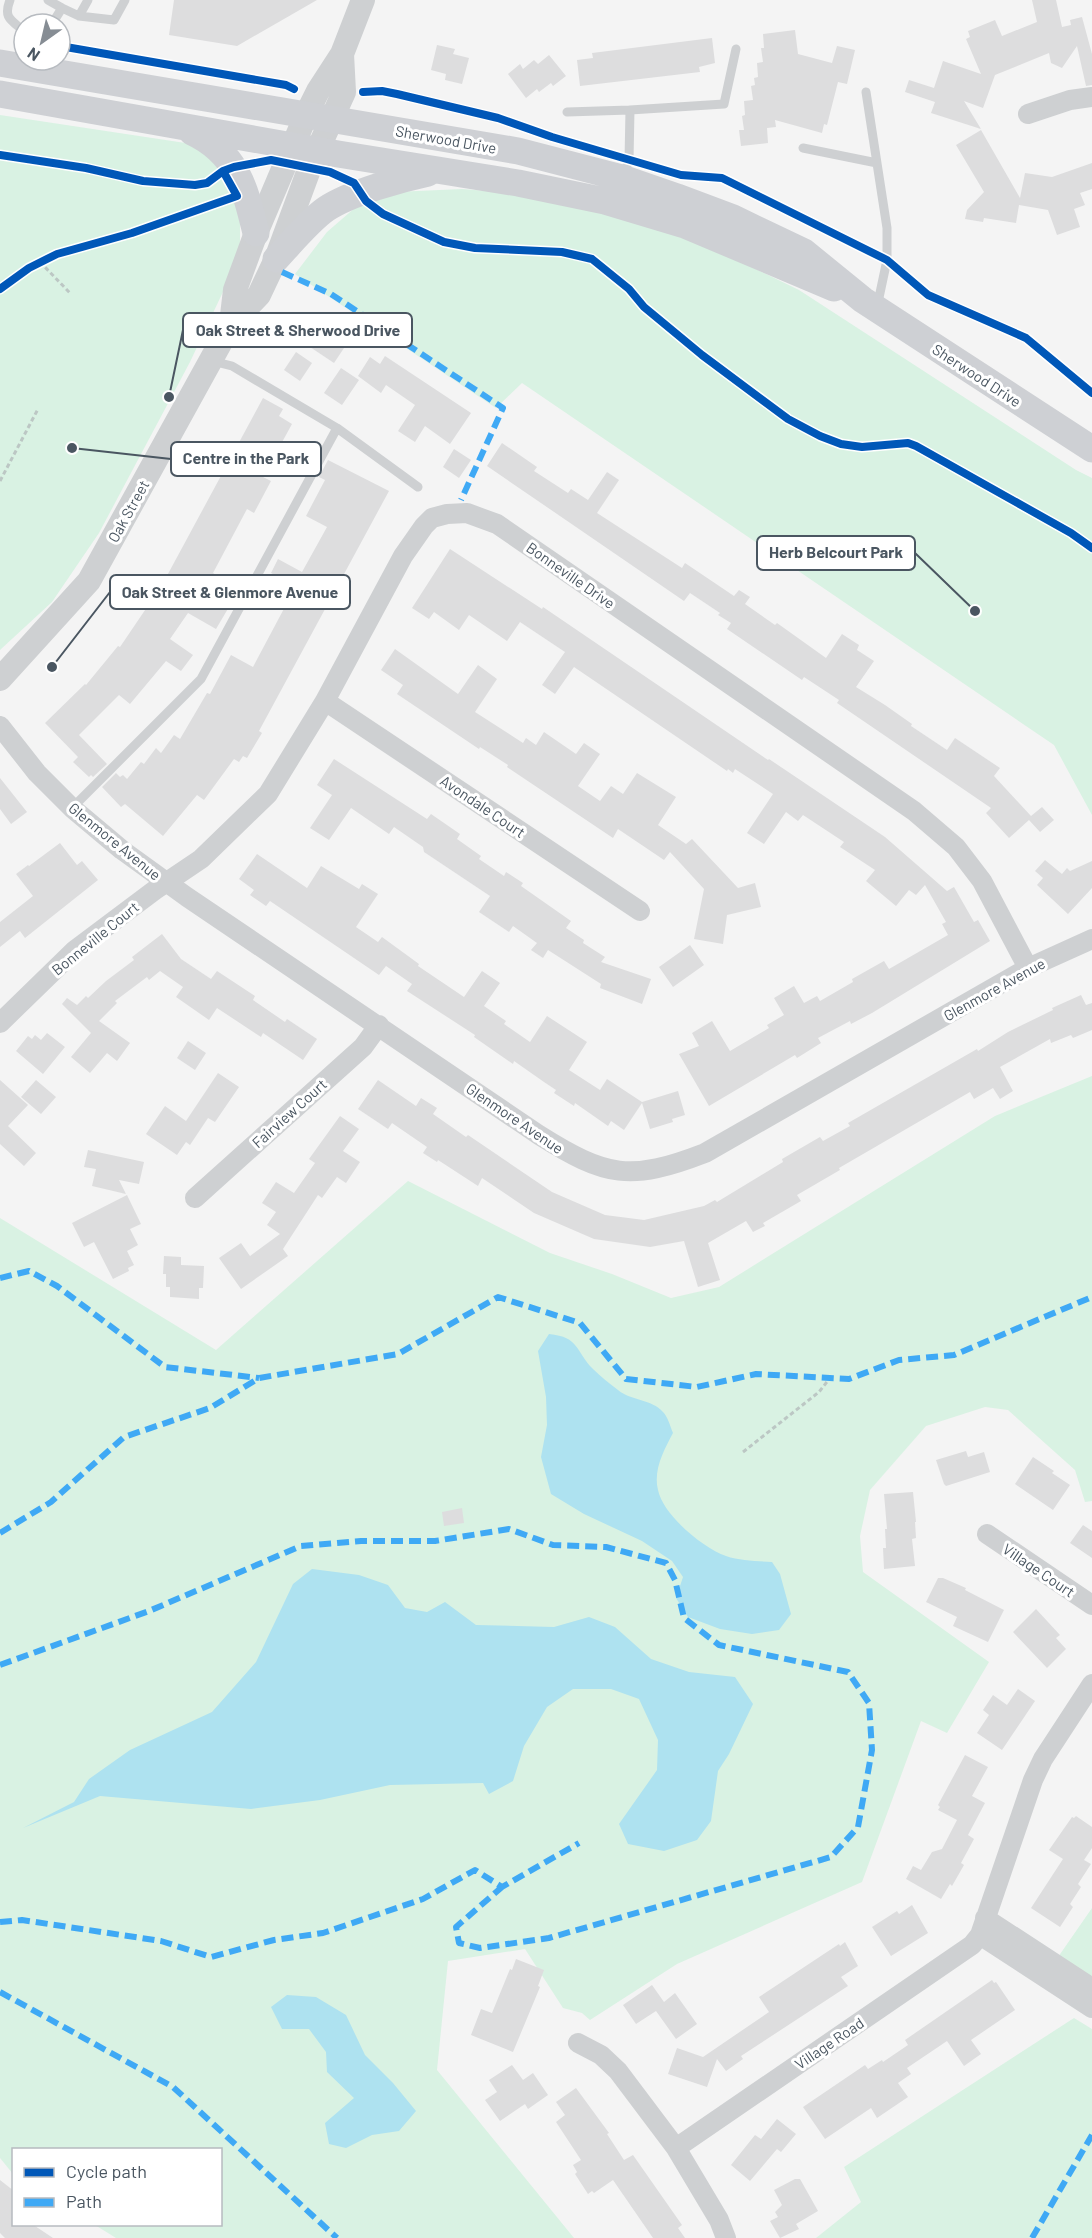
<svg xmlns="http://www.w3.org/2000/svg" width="1092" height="2238" font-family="Barlow,sans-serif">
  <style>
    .green { fill: #d9f2e3 }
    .water { fill: #aee2f0 }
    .building { fill: #ddddde }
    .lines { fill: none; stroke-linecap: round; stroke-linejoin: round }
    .path { stroke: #bcc7c4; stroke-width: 3; stroke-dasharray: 4.5 3; stroke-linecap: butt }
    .service { stroke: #ced0d2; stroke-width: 9 }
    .minor { stroke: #ced0d2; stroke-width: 20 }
    .tertiary { stroke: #ced0d2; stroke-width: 24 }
    .secondary { stroke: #ced0d4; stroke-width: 27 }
    .quiet { stroke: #3fa9f5; stroke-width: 6; stroke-dasharray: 12 6; stroke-linecap: butt }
    .cycleway-casing { stroke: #fff; stroke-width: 11 }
    .cycleway { stroke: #0057b8; stroke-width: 8 }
    .labels { text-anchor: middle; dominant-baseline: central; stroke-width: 6; stroke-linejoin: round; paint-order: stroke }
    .street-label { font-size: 15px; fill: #4a5661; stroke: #fff }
    .leader { fill: none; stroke: #4a5661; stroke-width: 2 }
    .callout-dot { fill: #4a5661; stroke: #fff; stroke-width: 2 }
    .callout { fill: #fff; stroke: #4a5661; stroke-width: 2 }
    .callout-label { font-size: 16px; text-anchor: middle; font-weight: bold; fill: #4a5661 }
  </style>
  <rect width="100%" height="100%" fill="#f4f4f4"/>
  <path class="green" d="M0 115 192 144 211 156 226 177 240 208V250L229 279 190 362 99 533 52 602 0 650Z
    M462 189 513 193 598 211 706 245 799 290 1076 470 1092 478V815L1054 745 522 383 496 408 295 274 327 232 364 200 395 192Z
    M1092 1076V1501L1085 1502 1075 1470 1008 1410 985 1407 926 1426 870 1490 860 1536 863 1572 989 1662 947 1733 921 1721 862 1882 677 1964 590 2020 582 2013 563 2008 525 1949 448 1961 437 2070 574 2238H116L95 2225 220 2224V2150H14L13 2174 0 2158V1218L216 1350 408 1181 550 1253 612 1274 671 1298 719 1287 995 1116Z
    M1092 1908V1983L1056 1960Z
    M1074 2018 1092 2029V2238H816L861 2202 844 2167Z"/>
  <path class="water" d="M549 1334C580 1337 575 1351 593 1369 601 1377 610 1384 618 1390 631 1401 652 1399 663 1412 668 1417 670 1426 673 1433 664 1450 653 1470 658 1490 663 1515 703 1548 726 1556 740 1561 758 1561 772 1562L780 1574 791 1614 779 1630 752 1634 720 1629 688 1617 676 1598 683 1577 672 1561 642 1541 584 1514 551 1494 541 1457 547 1425 546 1397 538 1351Z
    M312 1569 359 1575 388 1585 405 1608 427 1612 445 1602 476 1625 554 1627 589 1617 615 1627 651 1659 689 1672 735 1677 753 1704 729 1754 718 1771 711 1821 697 1840 664 1851 628 1844 619 1824 657 1770 658 1740 639 1699 611 1689H573L547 1707 524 1746 513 1781 489 1794 483 1783 390 1785 320 1800 251 1809 100 1796 23 1828 74 1802 89 1779 130 1750 212 1712 256 1662 293 1584Z
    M287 1995 316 1997 346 2015 365 2055 393 2083 416 2111 399 2131 372 2135 346 2148 329 2144 325 2123 354 2098 327 2072 326 2052 309 2029H282L271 2007Z"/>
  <path class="building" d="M174 0H317L237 46 169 35Z
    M1032 0H1056L1062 27 1071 25 1070 20 1082 17 1092 54V85L1086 86 1077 46 1062 68 1051 63 1049 53 995 75 983 108 964 101 981 129 931 113 935 102 905 92 909 80 934 88 943 61 981 74 966 39 970 37 968 31 995 20 1002 36 1037 22Z
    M795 30 798 54 832 63 837 46 855 50 847 84 838 82 827 125 824 124 822 133 775 120 776 127 767 128 768 143 741 146 739 130H744L742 116 745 115 744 101 753 100 751 86 755 85 754 78 758 77 757 63 763 62 761 48H764L763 34Z
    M712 38 715 63 699 67 700 72 580 86 577 60 593 58 592 53Z
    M437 45 455 49 453 54 469 58 462 84 445 80 446 74 431 70Z
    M549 55 566 76 553 86 551 83 539 92 537 89 526 98 508 74 520 64 523 69 534 60 538 64Z
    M981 130 1020 198 1025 173 1052 177 1092 163V189L1080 193 1085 205 1074 209 1080 227 1057 235 1048 210 1019 205 1016 223 984 218 983 222 965 219 967 210 984 192 956 145Z
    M329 318 345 328 340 337 348 342 334 363 310 347Z
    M296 352 312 363 300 381 284 370Z
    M385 356 471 413 450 444 425 426 415 442 398 431 415 405 386 385 381 393 358 376 370 357 380 364Z
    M341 368 359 380 342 405 324 393Z
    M263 398 283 409 279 416 292 424 263 477 271 481 254 513 247 509 213 573 239 590 216 629 188 613 170 639 193 655 181 671 166 661 130 704 119 695 79 735 107 764 93 777 91 775 89 777 73 762 78 757 45 723 85 684 86 685 118 646 120 647 162 585Z
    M502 443 537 467 534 471 568 493 571 489 588 500 607 472 619 480 597 513 682 568 685 563 734 596 739 590 750 597 745 604 775 625 777 623 826 658 842 634 859 645 857 650 874 661 856 687 885 705 912 724 911 726 947 750 955 738 1000 768 994 776 1031 816 1042 807 1054 820 1040 832 1029 820 1009 838 986 813 991 808 837 703 839 700 804 677 802 680 727 629 731 623 718 615 720 613 690 593 684 601 487 466Z
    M454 449 471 460 459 478 443 467Z
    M328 460 389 491 259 731 262 733 247 758 243 756 239 762 234 759 204 800 197 795 163 836 125 804 121 807 102 787 116 773 120 777 123 775 127 779 141 762 144 764 156 748 161 753 174 735 180 739 207 693 210 694 231 655 253 667 287 603 279 599 288 582 271 573 278 559 302 572 327 527 306 516 325 480 319 477Z
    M450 549 542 609 543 607 768 760 769 759 885 837 947 891 954 887 974 922 978 920 990 941 872 1013 851 1024 850 1021 818 1038 821 1043 797 1058 795 1055 709 1106 679 1054 699 1046 692 1033 712 1021 730 1051 769 1028 767 1025 784 1015 774 998 794 986 804 1003 817 996 820 1001 853 982 852 979 884 961 889 969 948 935 942 924 946 922 925 885 916 895 909 890 896 906 866 881 875 870 840 847 844 842 803 815 798 821 786 812 764 844 747 833 773 794 735 769 733 773 728 769 727 771 574 667 555 694 542 685 565 652 520 622 507 641 469 615 459 630 434 612 429 619 412 608Z
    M395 649 458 694 478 665 497 679 475 712 523 743 526 738 536 745 544 732 576 754 584 743 600 754 578 786 600 801 611 786 623 794 637 773 676 797 658 825 686 844 692 839 738 888 755 883 761 907 727 915 723 944 694 939 704 889 670 852 664 860 618 829 613 838 507 767 508 765 480 747 479 749 397 694 403 685 381 670Z
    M334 759 427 819 431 814 460 834 457 839 481 856 479 859 504 876 506 872 523 883 521 886 571 921 566 928 584 940 583 943 605 957 601 962 651 979 642 1004 600 988 601 984 548 950 543 958 531 950 537 943 513 926 509 932 479 912 490 896 424 852 423 847 394 827 389 834 351 808 329 840 310 828 332 795 317 785Z
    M0 778 27 812 11 824 0 809Z
    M60 843 77 865 82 861 98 880 25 938 20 931 0 947V922L33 896 16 874 28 865 29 866Z
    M257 854 307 888 321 866 359 889 362 884 378 894 356 927 378 942 382 937 419 964 418 966 464 997 482 971 500 983 484 1006 506 1021 504 1024 530 1042 547 1016 587 1042 569 1070 600 1090 607 1079 642 1102 678 1091 685 1115 672 1119 673 1122 650 1129 642 1103 624 1130 611 1121 608 1126 575 1103 574 1106 554 1093 556 1090 544 1082 514 1061 513 1064 474 1037 475 1035 407 991 412 984 386 966 379 975 270 901 266 906 250 895 254 890 239 879Z
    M1045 860 1062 874 1067 868 1070 871 1092 861V888L1068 914 1037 885 1043 878 1035 871Z
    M162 934 181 959 211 979 217 971 255 996 253 1000 285 1022 287 1019 317 1039 303 1060 263 1033 261 1037 217 1008 209 1020 176 997 183 987 160 971 149 980 147 977 115 1001 117 1003 99 1021 130 1043 117 1061 107 1053 90 1073 71 1057 91 1033 62 1004 67 998 77 1005 86 996 88 998 106 981 134 960 132 957Z
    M690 945 704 965 673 987 659 967Z
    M1081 995 1086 1005 1092 1003V1030L1073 1038 1071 1035 1051 1043 1050 1039 1000 1067 1013 1091 1000 1099 993 1088 974 1099 970 1092 839 1168 840 1170 797 1195 801 1201 763 1223 765 1226 753 1232 746 1221 708 1243 720 1280 698 1287 684 1241 650 1247 594 1239 534 1213 482 1178 478 1186 438 1160 437 1162 423 1153 427 1147 392 1123 388 1129 358 1109 378 1080 416 1106 421 1098 437 1108 433 1114 466 1137 468 1135 552 1192 605 1215 644 1220 704 1206 715 1200 717 1202 783 1162 782 1159 820 1137 823 1141 850 1126 848 1123 977 1049 978 1051 1008 1032 1053 1010 1052 1008Z
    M47 1033 65 1047 43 1074 16 1051 28 1036 32 1039 35 1035 41 1040Z
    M188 1041 206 1053 195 1070 177 1058Z
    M218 1073 239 1087 215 1122 208 1118 190 1145 186 1142 177 1155 146 1134 165 1106 186 1121Z
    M0 1080 28 1105 8 1126 36 1153 24 1166 0 1144Z
    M36 1080 56 1097 41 1114 21 1097Z
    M340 1116 359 1129 343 1151 360 1162 346 1183 337 1177 322 1198 318 1195 283 1249 288 1256 241 1289 219 1258 241 1243 250 1256 280 1234 267 1225 276 1212 262 1203 276 1182 294 1193 315 1163 309 1159Z
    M88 1150 144 1162 139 1184 119 1180 126 1194 92 1186 96 1169 84 1167Z
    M127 1195 141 1224 130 1229 138 1245 127 1251 134 1265 128 1268 129 1271 113 1279 94 1242 84 1247 72 1223Z
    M164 1256 181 1257V1265L204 1266 203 1288H199V1299L170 1297V1287H166V1274H163Z
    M966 1451 968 1457 984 1452 990 1472 946 1486 944 1484 936 1460Z
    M1033 1457 1054 1471 1052 1473 1070 1485 1053 1510 1015 1484Z
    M913 1492 916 1522H915L916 1538 912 1539 915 1566 884 1569 883 1548H886L885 1529H887L884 1494Z
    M462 1508 464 1523 444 1526 442 1512Z
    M1083 1525 1092 1531V1558L1070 1543Z
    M938 1578H943L966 1588 965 1590 1004 1610 988 1642 953 1626 957 1617 926 1602Z
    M1036 1609 1060 1635 1056 1638 1066 1649 1047 1668 1013 1632Z
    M1018 1689 1035 1701 1002 1750 977 1733 989 1715 983 1710 993 1695 1007 1705Z
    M965 1755 988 1767 972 1796 985 1803 968 1835 974 1839 961 1863 964 1865 952 1886 950 1884 941 1899 906 1879 913 1866 921 1870 932 1852 942 1849 957 1820 938 1810 940 1807 938 1805Z
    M1076 1816 1092 1827V1848L1084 1860 1091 1864 1078 1884 1081 1887 1070 1904 1073 1907 1060 1927 1031 1908 1063 1859 1049 1850 1072 1817 1074 1818Z
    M912 1905 928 1933 891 1956 872 1927 897 1911 899 1914Z
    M845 1942 858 1966 841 1977 848 1986 741 2056 743 2059 726 2071 717 2059 707 2087 668 2074 677 2048 703 2057 769 2012 759 1997 839 1944 840 1946Z
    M516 1959 544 1970 538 1986 540 1987 513 2052 471 2035 481 2009 492 2013 510 1969 512 1970Z
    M992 1980 994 1983 996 1982 1015 2010 971 2040 981 2054 964 2066 947 2041 907 2068 911 2074 898 2083 908 2097 877 2118 871 2108 825 2139 803 2107 865 2065 868 2069 882 2060 883 2062 908 2045 905 2040Z
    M652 1985 664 2002 675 1993 697 2024 676 2039 656 2011 636 2024 623 2005Z
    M512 2065 523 2080 533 2073 548 2095 528 2109 525 2104 500 2121 485 2100 497 2092 489 2080Z
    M576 2088 609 2133 607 2134 624 2160 633 2155 682 2225 678 2228 685 2238H653L613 2180 594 2193 592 2191 588 2194 575 2174 577 2172 573 2165 581 2160 556 2122 565 2115 556 2102Z
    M777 2119 796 2134 781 2152 777 2149 750 2181 731 2165 755 2135 761 2139Z
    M795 2179H800L818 2211 796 2224 799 2229 780 2238 770 2221 778 2217 775 2212 782 2205 774 2190Z
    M0 2180 14 2191V2224H32L53 2238H5L0 2233Z"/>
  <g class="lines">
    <path class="path" d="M40 262 70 293
      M0 481 38 409
      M743 1452 819 1392 830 1378"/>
    <path class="service" d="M10 0C3 18 11 20 24 31
      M48 0 62 8
      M79 16 88 0
      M52 24 62 8 79 16 114 20 125 0
      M866 92 887 228V260L877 307
      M567 112 630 110
      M803 148 877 163
      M623 176 629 160 630 110 724 104 736 49
      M212 361 232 366 337 428 418 487
      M72 808 201 679 337 428"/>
    <path class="minor" d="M1028 114 1070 100 1092 97
      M325 701 640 911
      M0 726 37 773 72 808 122 850 187 897 539 1135C606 1177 630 1182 705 1153L1028 968 1092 939
      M0 1023 75 950 155 890 201 859 268 794 325 701 403 556 424 526 432 518 447 514 467 513 497 524 914 811 956 847 982 881 1028 968
      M195 1198 363 1047 379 1025
      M987 1534 1092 1605
      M985 1918 1092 1988
      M980 1935 1092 2008
      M578 2043 601 2055 618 2071 676 2148 719 2220 726 2238
      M676 2148 972 1945 980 1935 1033 1780 1043 1759 1092 1684"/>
    <path class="tertiary" d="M231 324 235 290 256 233 306 115 318 91 342 54 363 0
      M0 679 89 581 222 340 231 324 259 295 276 259 310 167 344 92 342 54"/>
    <path class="secondary" d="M0 63 518 151 622 178 677 197 733 218 804 252 863 300 1092 449
      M0 94 338 154 518 183 605 201 685 225 834 288
      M192 132C237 153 245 188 256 233
      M276 259C290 244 310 220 326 209 350 193 400 179 428 173"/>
    <path class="quiet" d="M282 272 331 294 503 408 461 500
      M0 1278 29 1271 57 1286 165 1367 259 1378
      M0 1533 51 1502 124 1437 210 1408 259 1378 398 1354 498 1297 580 1323 626 1379 697 1387 756 1374 849 1379 899 1360 954 1355 1092 1297
      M0 1665 149 1611 301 1546 361 1541H435L509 1529 553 1545 606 1547 666 1563 675 1580 684 1618 719 1645 848 1672 869 1703 872 1750 858 1827 831 1857 549 1938 480 1948 459 1943 456 1927 502 1887
      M0 1922 22 1920 161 1941 211 1957 274 1940 323 1933 423 1899 475 1870 502 1887 579 1843
      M0 1992 173 2087 337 2238
      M1032 2238 1092 2135"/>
    <defs>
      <path id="cycleway" d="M60 46 286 85 294 89
        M363 92 382 91 397 94 498 118 552 137 681 175 722 178 887 260 928 295 1026 338 1092 393
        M0 155 86 168 143 181 195 185 207 183 223 171 234 167 271 160 330 172 354 183 366 201 383 214 444 242 475 248 562 252 592 259 629 289 644 307 702 355 788 419 820 436 841 444 862 447 908 443 916 446 1071 533 1092 548
        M0 289 29 268 57 254 132 233 237 196 223 171"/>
    </defs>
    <use href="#cycleway" class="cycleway-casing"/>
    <use href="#cycleway" class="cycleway"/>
  </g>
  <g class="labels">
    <g class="street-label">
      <text transform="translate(446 139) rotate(10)">Sherwood Drive</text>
      <text transform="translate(977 375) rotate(33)">Sherwood Drive</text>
      <text transform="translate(128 511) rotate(-61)">Oak Street</text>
      <text transform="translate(571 575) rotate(35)">Bonneville Drive</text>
      <text transform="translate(483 806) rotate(34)">Avondale Court</text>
      <text transform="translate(115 841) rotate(39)">Glenmore Avenue</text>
      <text transform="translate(95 938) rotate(-39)">Bonneville Court</text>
      <text transform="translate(994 989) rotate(-29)">Glenmore Avenue</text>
      <text transform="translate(289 1113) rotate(-42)">Fairview Court</text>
      <text transform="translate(515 1118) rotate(34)">Glenmore Avenue</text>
      <text transform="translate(1039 1570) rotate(34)">Village Court</text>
      <text transform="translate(829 2043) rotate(-34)">Village Road</text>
    </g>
  </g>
  <path class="leader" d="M169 397L183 330M72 448L171 459M975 611L915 553M52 667L110 592"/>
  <g class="callout-dot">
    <circle cx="169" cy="397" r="6"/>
    <circle cx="72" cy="448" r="6"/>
    <circle cx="975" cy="611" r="6"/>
    <circle cx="52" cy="667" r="6"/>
  </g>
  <g class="callout">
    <rect x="183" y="313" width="229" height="34" rx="6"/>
    <rect x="171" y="442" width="150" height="34" rx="6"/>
    <rect x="757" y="536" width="158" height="34" rx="6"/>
    <rect x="110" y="575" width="240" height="34" rx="6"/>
  </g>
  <g class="callout-label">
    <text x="298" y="336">Oak Street &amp; Sherwood Drive</text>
    <text x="246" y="464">Centre in the Park</text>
    <text x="836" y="558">Herb Belcourt Park</text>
    <text x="230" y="598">Oak Street &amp; Glenmore Avenue</text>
  </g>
  <rect x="12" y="2148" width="210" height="78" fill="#ffffff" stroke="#b7bbc0" stroke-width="1.5"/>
  <rect x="24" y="2168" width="30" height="9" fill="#0057b8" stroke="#b7bbc0" stroke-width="1.5"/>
  <text x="66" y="2178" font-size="18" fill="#4a5661">Cycle path</text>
  <rect x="24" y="2198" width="30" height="9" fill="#3fa9f5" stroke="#b7bbc0" stroke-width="1.5"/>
  <text x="66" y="2208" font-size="18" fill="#4a5661">Path</text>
  <g transform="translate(42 42) rotate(214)"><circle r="28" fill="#ffffff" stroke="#b7bbc0" stroke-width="1.5"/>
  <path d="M0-4.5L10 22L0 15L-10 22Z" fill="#868d94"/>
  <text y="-9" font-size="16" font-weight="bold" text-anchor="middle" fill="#4a5661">N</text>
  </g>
</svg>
